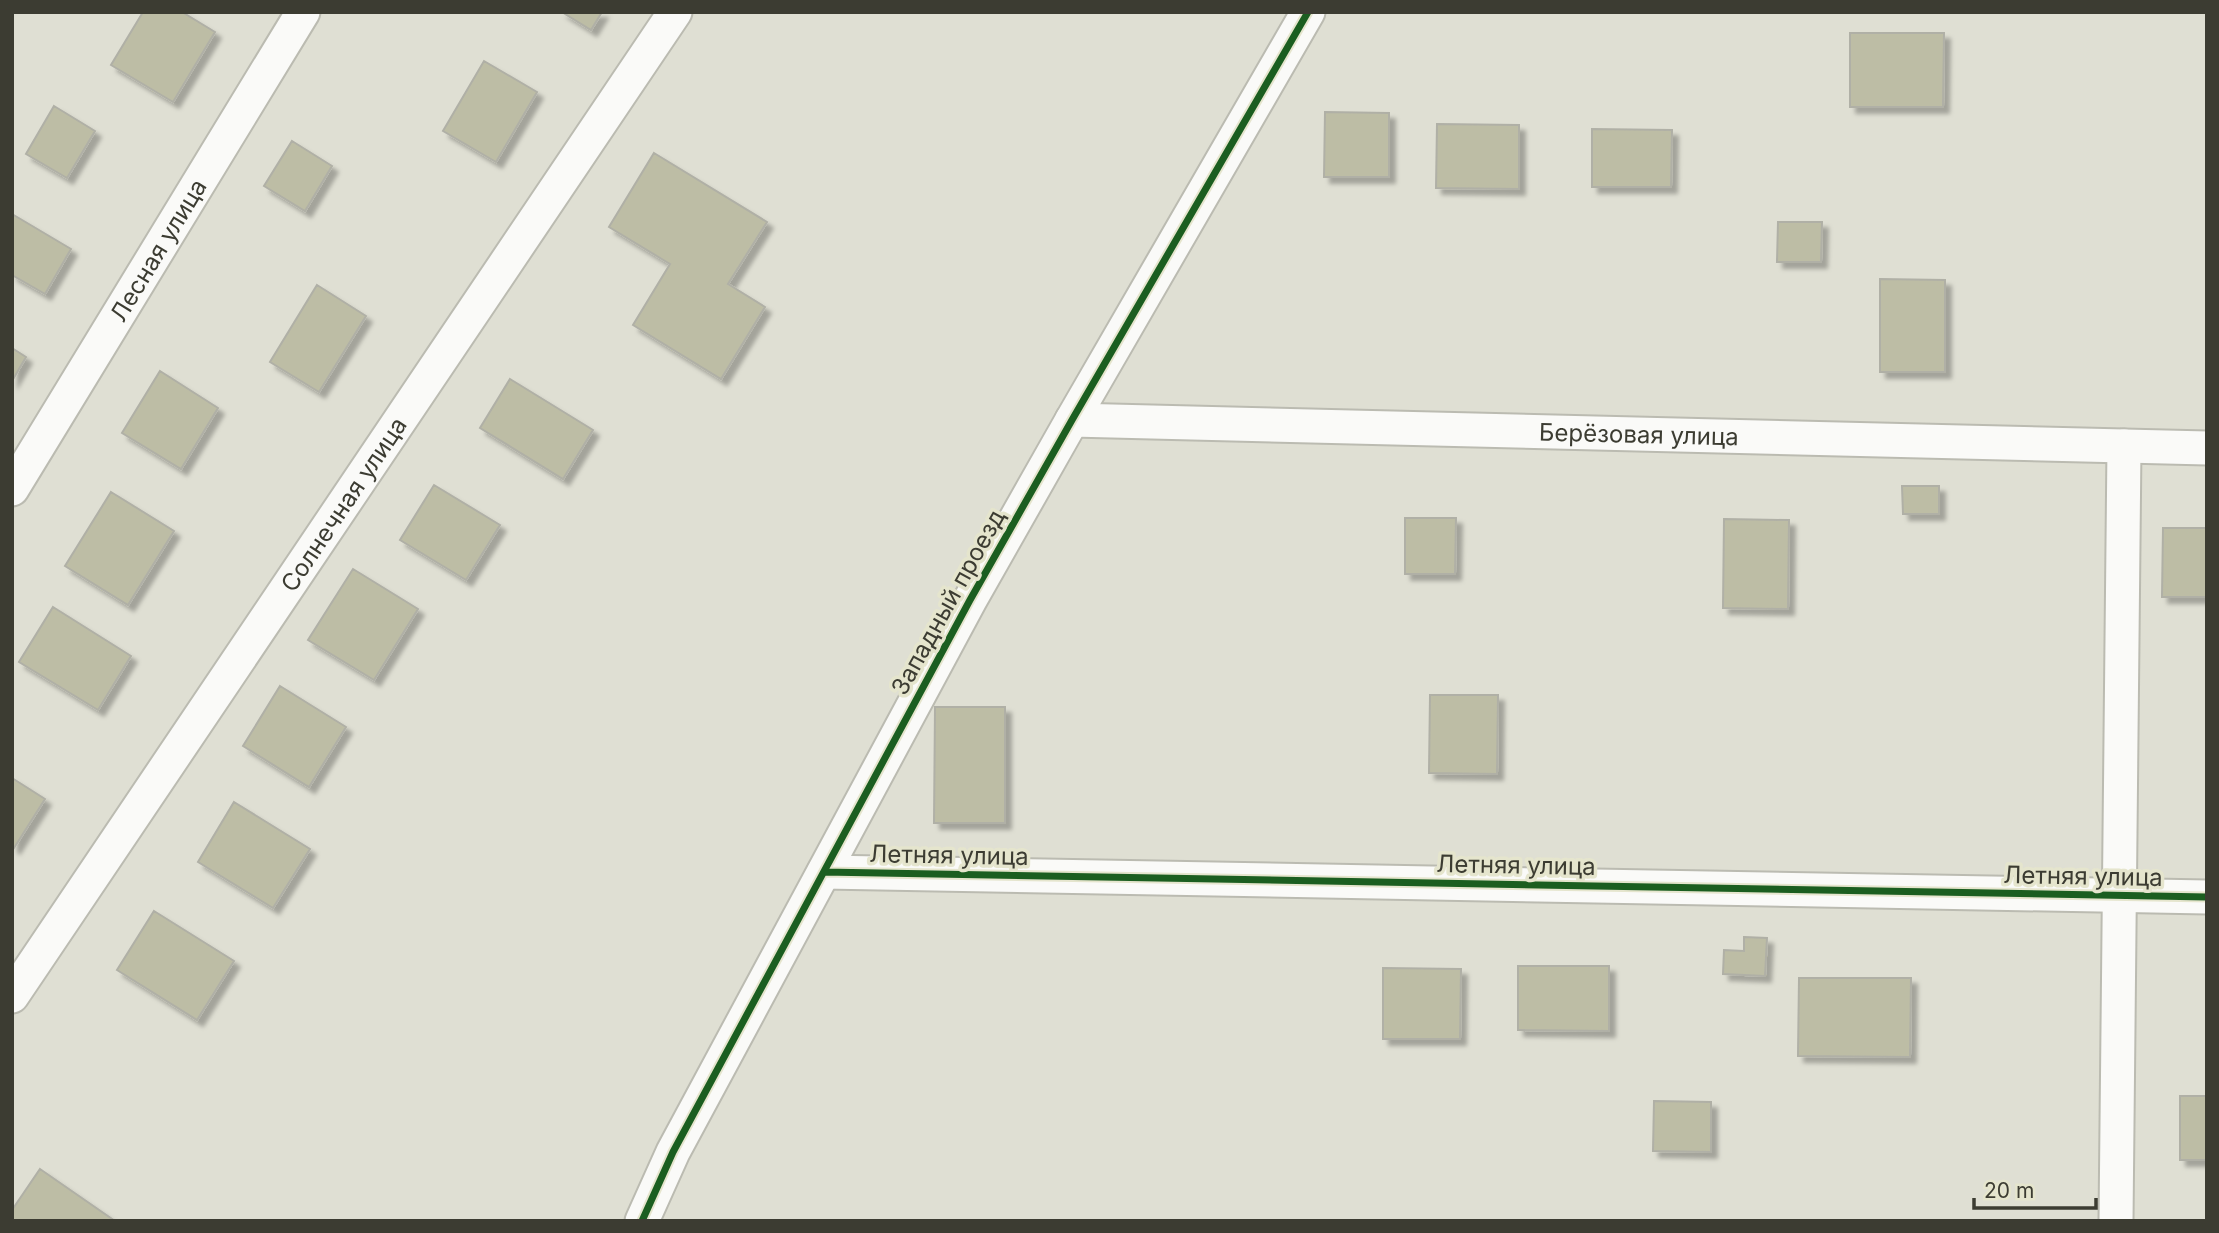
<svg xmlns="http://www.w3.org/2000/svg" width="2219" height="1233" font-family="Inter,sans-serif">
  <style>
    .building { fill: #bdbda5; stroke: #b0b0a6; stroke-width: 2; filter: url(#shadow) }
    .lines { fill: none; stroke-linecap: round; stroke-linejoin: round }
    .minor-casing { stroke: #bbbbb1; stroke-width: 37 }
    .minor { stroke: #fafaf8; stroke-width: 33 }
    .cycleway-casing { stroke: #e5e5cd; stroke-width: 11 }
    .cycleway { stroke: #1b5e20; stroke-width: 7 }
    .labels { text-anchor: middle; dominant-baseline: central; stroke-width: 7; stroke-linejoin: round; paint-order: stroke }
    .street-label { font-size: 24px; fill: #3c3c32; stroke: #e5e5cd }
  </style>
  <defs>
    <filter id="shadow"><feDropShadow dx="6" dy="6" stdDeviation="2" flood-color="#0004"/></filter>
  </defs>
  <rect width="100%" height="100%" fill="#dfdfd3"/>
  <path class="building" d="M143 12H182L215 32 173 102 111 65Z
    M562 12H602L591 30Z
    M1850 33H1944L1943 107H1850Z
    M484 61 537 92 496 162 443 131Z
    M54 106 95 131 67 178 26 154Z
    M1325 112 1389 113V177H1324Z
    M1437 124 1519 125V189L1436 188Z
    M1592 129 1672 130 1671 187H1592Z
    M292 141 332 166 305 211 264 186Z
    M654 153 767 222 728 284 765 307 721 379 633 325 670 264 609 227Z
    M12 214 71 249 45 294 12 275Z
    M1778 222H1822L1821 262H1777Z
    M1880 279 1945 280V372H1880Z
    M317 285 366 316 319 392 270 362Z
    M12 348 26 357 12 381Z
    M160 371 218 408 181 469 122 433Z
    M510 379 593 430 563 479 480 428Z
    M434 485 500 525 466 580 400 540Z
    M1902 486H1939V514H1903Z
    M111 492 174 531 128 605 65 566Z
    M1405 518H1456L1455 574H1405Z
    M1724 519 1789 520 1788 609 1723 608Z
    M2163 528H2207V597H2162Z
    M353 569 418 609 374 680 308 640Z
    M53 607 131 656 98 710 19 662Z
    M280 686 346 727 309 787 243 746Z
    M1430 695H1498L1497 774 1429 773Z
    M935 707H1005V823H934Z
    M12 778 45 799 14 848 12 846Z
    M234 802 310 849 273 908 198 862Z
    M154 911 234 961 197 1020 117 970Z
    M1744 937 1767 938 1765 976 1723 974 1724 950 1744 951Z
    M1518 966H1609V1031L1518 1030Z
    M1383 968 1461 969 1460 1039H1383Z
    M1799 978H1911L1910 1057 1798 1056Z
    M2180 1096H2207V1160H2180Z
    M1654 1101 1711 1102V1152L1653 1151Z
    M40 1169 115 1221H12V1210Z"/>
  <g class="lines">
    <defs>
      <g id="minor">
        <path id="s1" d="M1072 420 2207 448"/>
        <path id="s2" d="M12 489 303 12"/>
        <path d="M824 872 2207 897"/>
        <path id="s3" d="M12 996 675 12"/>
        <path d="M642 1221 673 1152 970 600 1072 420 1308 12"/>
        <path d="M2116 1221 2124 446"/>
      </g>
    </defs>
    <use href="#minor" class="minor-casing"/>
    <use href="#minor" class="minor"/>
    <defs>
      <path id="cycleway" d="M824 872 2207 897
        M642 1221 673 1152 970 600 1072 420 1308 12"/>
    </defs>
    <use href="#cycleway" class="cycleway-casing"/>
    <use href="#cycleway" class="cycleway"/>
  </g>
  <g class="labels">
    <g class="street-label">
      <text stroke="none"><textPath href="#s2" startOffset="280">Лесная улица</textPath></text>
      <text stroke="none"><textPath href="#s1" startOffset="567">Берёзовая улица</textPath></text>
      <text stroke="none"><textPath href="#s3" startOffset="593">Солнечная улица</textPath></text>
      <text transform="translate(948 602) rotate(-61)">Западный проезд</text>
      <text transform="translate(949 855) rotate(1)">Летняя улица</text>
      <text transform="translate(1516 865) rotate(1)">Летняя улица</text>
      <text transform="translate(2083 876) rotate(1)">Летняя улица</text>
    </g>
  </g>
  <rect width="2219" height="1233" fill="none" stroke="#3c3c32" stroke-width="28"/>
  <path d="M1974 1198v10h122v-10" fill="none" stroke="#3c3c32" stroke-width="3.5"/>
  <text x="1984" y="1198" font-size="21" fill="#3c3c32" stroke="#e5e5cd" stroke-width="5" paint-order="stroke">20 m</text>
</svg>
